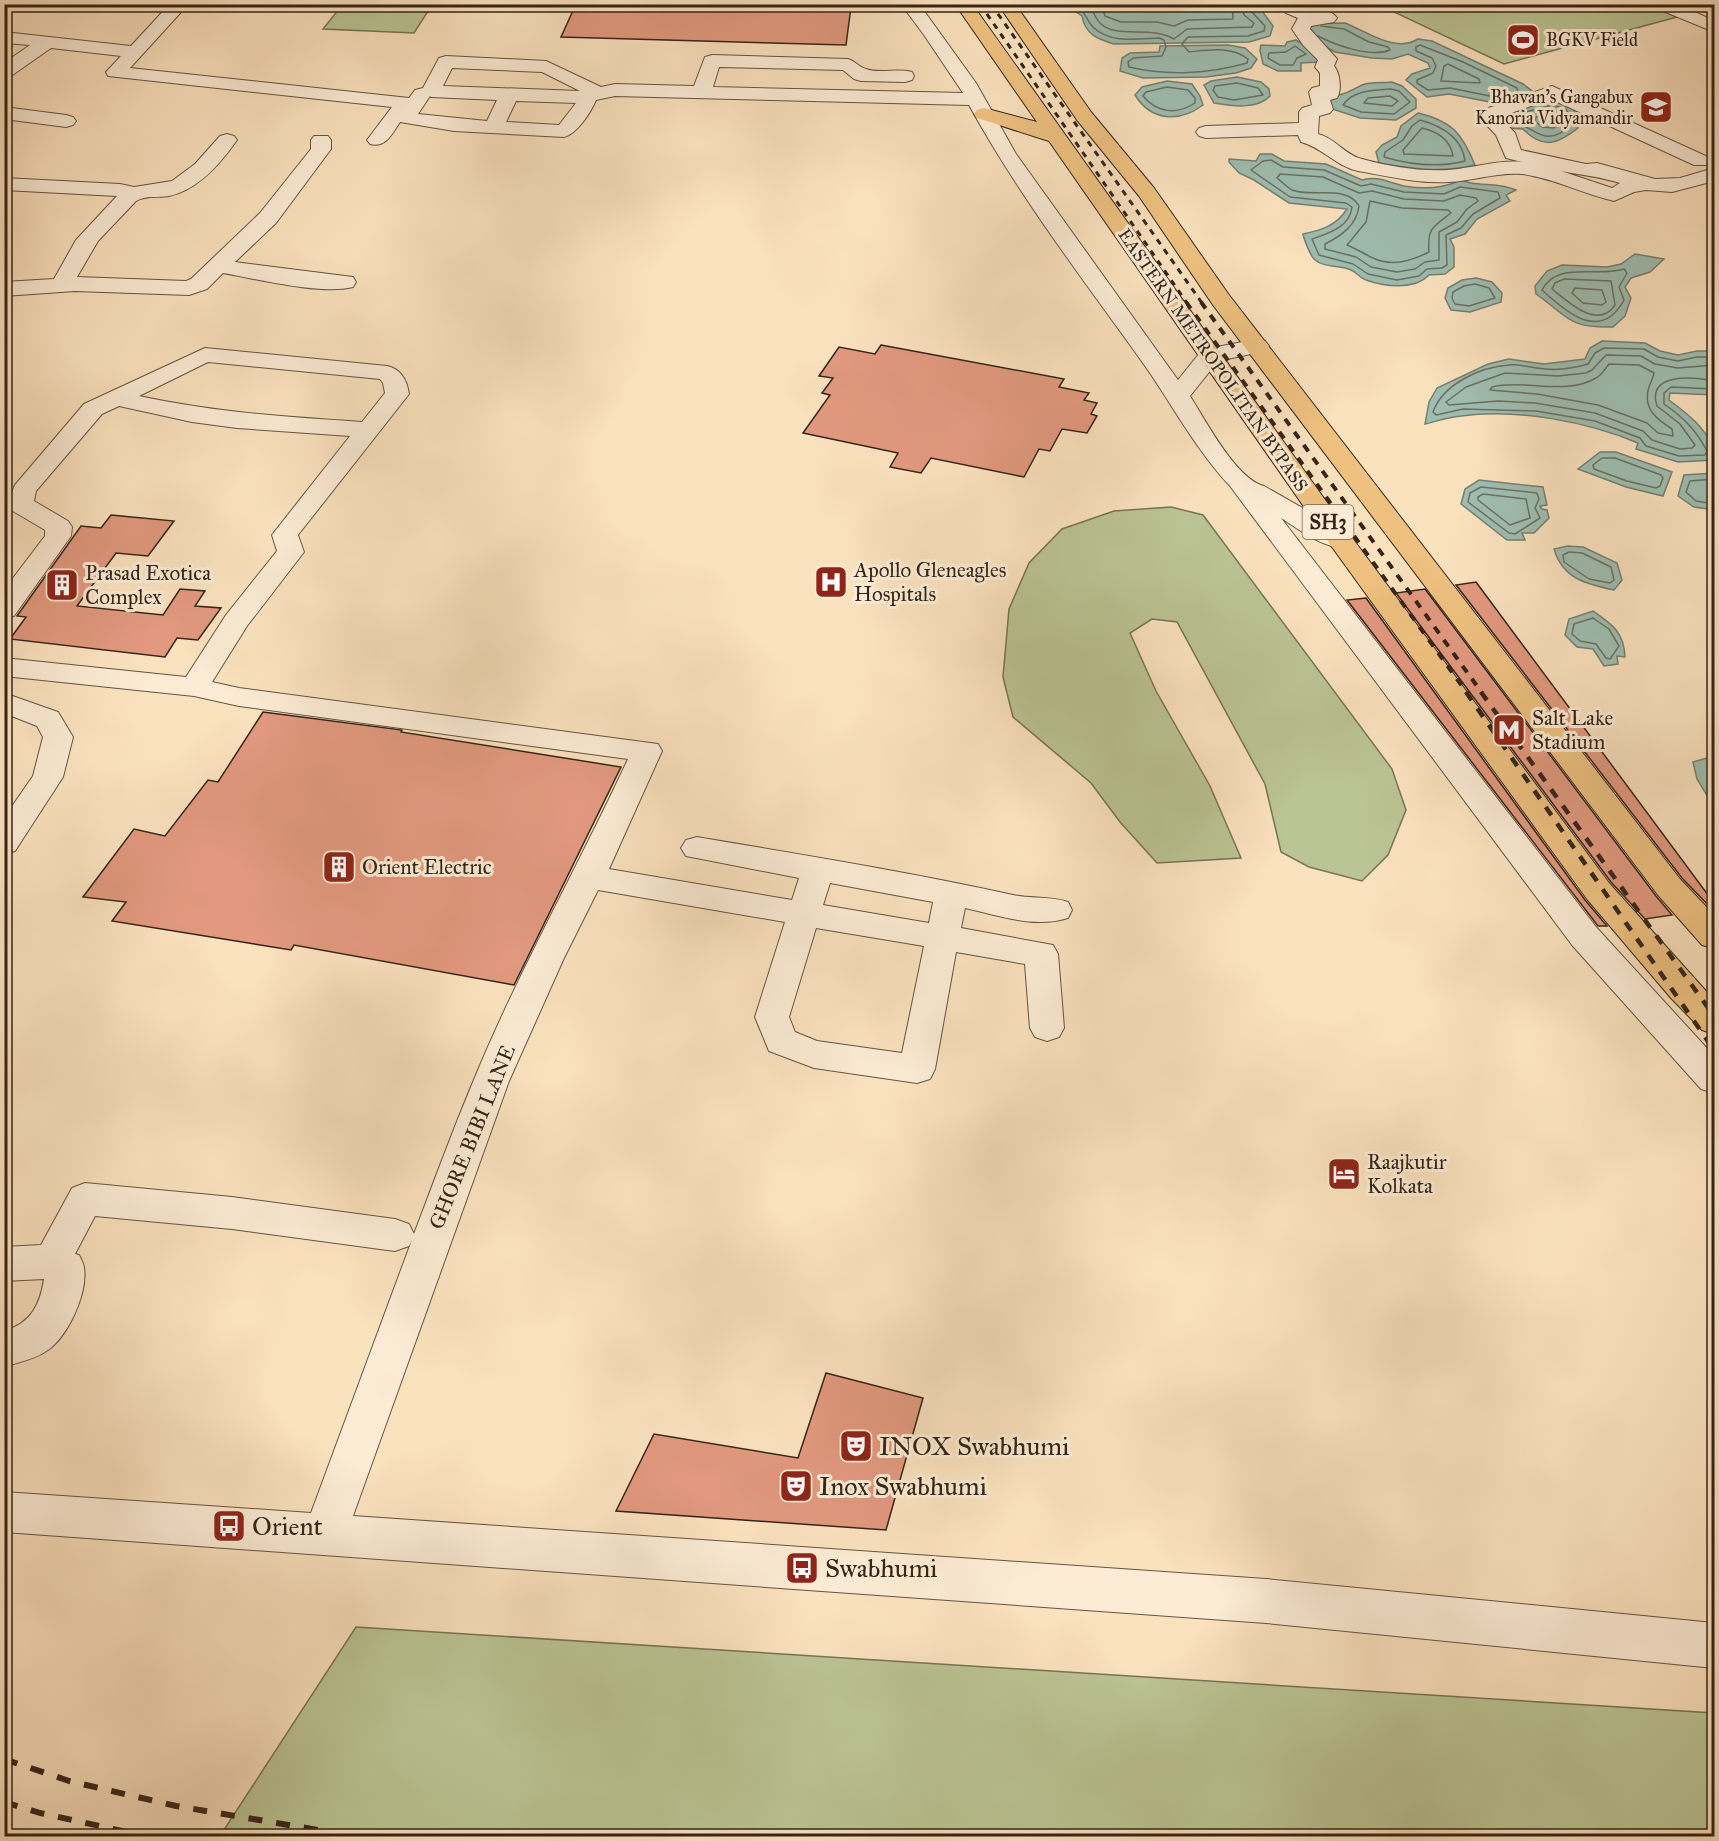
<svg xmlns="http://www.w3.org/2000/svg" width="1719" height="1841" font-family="'IM FELL Great Primer',serif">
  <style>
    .green { fill: #bbc494; stroke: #787456; stroke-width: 1.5 }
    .water { fill: #9fbeb1; stroke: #758074; stroke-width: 1.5 }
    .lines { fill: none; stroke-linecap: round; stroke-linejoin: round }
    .shore { stroke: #6a7164; stroke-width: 1.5 }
    .building { fill: #e2997f; stroke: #352418; stroke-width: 1.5 }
    .minor-casing { stroke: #665442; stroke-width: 2 }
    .major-casing { stroke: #352418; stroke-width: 2 }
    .minor { fill: #fcecd5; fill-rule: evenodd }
    .major { fill: #eec180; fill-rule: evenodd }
    .rail-far3 { stroke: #352418; stroke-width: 3; stroke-dasharray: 6 6; stroke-linecap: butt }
    .rail-far2 { stroke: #352418; stroke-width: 4; stroke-dasharray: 8 8; stroke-linecap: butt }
    .rail-far1 { stroke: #352418; stroke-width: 4.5; stroke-dasharray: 10 10; stroke-linecap: butt }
    .rail { stroke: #352418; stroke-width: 6; stroke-dasharray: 14 14; stroke-linecap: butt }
    .labels { text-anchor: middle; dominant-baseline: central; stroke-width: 6; stroke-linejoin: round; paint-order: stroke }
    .far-poi-label { font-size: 18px; fill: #352418; stroke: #fcecd5; text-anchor: start }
    .far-street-label { font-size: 18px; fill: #352418; stroke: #fcecd5 }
    .shield { fill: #fcecd5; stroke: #716051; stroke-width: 1.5 }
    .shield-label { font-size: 20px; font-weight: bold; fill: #352418 }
    .poi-label { font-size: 21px; fill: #352418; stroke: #fcecd5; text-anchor: start }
    .street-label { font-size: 21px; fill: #352418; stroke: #fcecd5 }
    .near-poi-label { font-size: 26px; fill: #352418; stroke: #fcecd5; text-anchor: start }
  </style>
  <rect width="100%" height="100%" fill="#fbe2bf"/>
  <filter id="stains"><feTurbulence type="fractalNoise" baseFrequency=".00333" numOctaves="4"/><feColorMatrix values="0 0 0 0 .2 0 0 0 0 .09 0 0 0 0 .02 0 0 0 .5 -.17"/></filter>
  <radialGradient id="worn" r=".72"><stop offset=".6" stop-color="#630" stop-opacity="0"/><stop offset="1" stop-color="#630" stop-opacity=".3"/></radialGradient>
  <path class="green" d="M343 4H432V5L414 33 323 29Z
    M1420 4H1649L1677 17 1504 64 1394 12Z
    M1171 507 1203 515 1392 769 1406 810 1388 855 1362 881 1309 867 1281 852 1265 784 1177 622 1152 619 1130 633 1156 691 1210 786 1241 858 1157 863 1120 822 1091 783 1013 717 1003 677 1009 609 1029 563 1062 529 1114 511Z
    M356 1627 1714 1713V1836H220Z"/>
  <path class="water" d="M1066 5H1251L1262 11 1273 26 1270 36 1249 42 1114 44C1097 39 1085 34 1082 16Z
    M1345 23C1368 32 1395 53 1418 39L1432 41 1523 84 1536 94 1500 104 1449 94 1427 97 1406 80 1412 74 1430 68 1428 63 1408 54 1392 59 1372 58 1335 52 1312 39 1305 24Z
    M1296 40 1318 54V62L1301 63V71H1278L1263 64 1260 50 1261 45 1285 46 1287 42Z
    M1228 45 1245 48 1257 59 1251 68 1236 73 1206 77 1143 78 1120 71 1122 58 1130 53 1159 52 1160 46Z
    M1237 77 1261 82 1269 89 1270 96C1257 110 1232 106 1214 103L1204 85 1211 81Z
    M1167 81 1192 84 1200 96 1203 105C1179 123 1151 121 1135 95L1142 87Z
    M1392 82 1402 86 1416 99V108L1396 120 1360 118 1329 108 1324 96C1344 95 1345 94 1362 85 1369 82 1383 83 1392 82Z
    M1552 98 1571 104 1577 116 1578 128C1558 144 1543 150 1523 129L1504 128 1498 122 1499 114Z
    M1418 113C1452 121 1462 133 1475 165 1442 173 1412 169 1379 163L1376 152 1382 145 1397 137 1401 126Z
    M1260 154H1272L1284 161 1326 164 1362 180C1376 175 1390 183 1404 186 1422 189 1440 189 1456 182V178C1475 188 1497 181 1516 190L1506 195 1510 201 1477 219 1465 234 1450 239 1454 247V267L1445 274 1429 275C1415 290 1385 287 1366 280 1360 278 1356 272 1351 270 1340 265 1323 268 1314 259 1310 255 1304 239 1303 234 1322 230 1336 226 1347 209L1289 203 1254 180 1239 173 1229 162V159L1256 161Z
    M1635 254 1664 259 1650 272 1631 278 1625 287 1631 298 1625 316 1613 327C1568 328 1570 318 1536 294L1535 286 1547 271 1562 265 1607 267 1621 264Z
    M1476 278 1492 282 1502 293 1501 302 1470 312 1451 310 1445 298 1448 288 1462 280Z
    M1602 341 1645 343 1660 351 1678 355 1697 351H1714V395L1670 393 1669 400C1688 414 1715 434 1714 460L1678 462 1636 449 1638 443C1588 422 1517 408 1461 416 1449 417 1437 421 1425 424L1429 402 1437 388 1488 364 1509 359 1544 364 1585 359 1590 348Z
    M1600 452H1616L1672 472 1663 496 1626 487 1578 469Z
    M1714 473V510L1694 507 1678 496 1684 475Z
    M1479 480 1543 487 1547 505 1540 506 1542 509 1547 510 1549 518 1534 533H1522L1525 540H1507L1461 504 1465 489Z
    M1568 546 1583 547 1617 563 1622 580 1614 590C1586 584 1563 579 1554 549Z
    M1593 611C1612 624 1624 632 1625 657L1617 656 1618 664 1604 666 1593 649 1577 647 1565 635 1569 619Z
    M1714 756V807L1697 779 1693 762Z"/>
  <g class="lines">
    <path class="shore" d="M1076 4C1085 11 1086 20 1093 27 1110 44 1138 39 1159 38L1164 40 1166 47 1162 56 1133 58 1128 62 1129 67C1167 76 1209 74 1247 63L1248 59C1231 46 1209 50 1189 52L1182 44 1188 37 1248 36 1264 31 1265 26 1250 10 1249 4
      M1089 4C1093 10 1095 19 1101 24 1117 39 1151 25 1174 39L1187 29 1252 27 1254 23 1244 15 1241 4
      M1101 4 1105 16 1121 22H1157L1174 26 1188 20 1233 19 1232 4
      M1318 36C1335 45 1371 58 1390 50L1388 47 1369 42 1344 29 1321 26
      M1420 45 1463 62 1517 88 1518 92 1500 98 1450 88 1428 90 1417 83V80L1433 73 1436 66 1432 58 1416 51V47Z
      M1295 46 1306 54 1297 58 1293 65H1280L1268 58 1269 53 1286 52Z
      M1448 64 1479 79 1480 83 1441 81 1444 66Z
      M1237 83 1258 88 1263 95 1234 100 1218 97 1213 90 1215 86Z
      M1167 87 1188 90 1195 98V103C1177 115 1157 113 1143 96L1146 92Z
      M1391 89 1399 91 1410 102 1394 114 1361 112 1343 105C1353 90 1375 90 1391 89Z
      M1390 96 1398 101 1392 106 1364 103 1368 98Z
      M1552 105 1566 109 1571 118V125C1544 150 1537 127 1509 120L1511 116Z
      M1552 113 1561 115 1563 119 1554 128 1542 127 1535 121 1536 117Z
      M1420 120C1442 126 1462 137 1465 161 1438 168 1411 165 1384 157L1385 152 1403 140 1412 126Z
      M1422 128C1438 132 1450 139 1453 156L1404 154 1403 150Z
      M1271 160 1283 167 1324 170 1361 186 1371 184 1404 192 1444 194 1460 187 1498 192 1500 198 1473 214 1461 228 1446 235 1447 265 1442 268 1427 269 1419 276 1397 280 1368 274 1353 264 1319 255 1312 239C1329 233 1350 227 1352 207L1346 203 1290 197 1251 170 1263 161Z
      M1280 174 1323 177 1359 193 1372 191 1404 199 1444 201 1460 195 1476 198 1478 201 1467 209 1457 222 1439 232V260L1425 262 1415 269 1397 272 1371 267 1356 257 1325 249V244C1341 236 1357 225 1359 206 1347 184 1312 198 1292 190 1287 187 1282 182 1277 178Z
      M1370 201 1402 208 1448 210 1451 213C1433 227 1427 228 1429 252 1411 261 1392 267 1373 258 1364 254 1357 249 1347 245L1366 222Z
      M1624 269 1627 273 1619 287 1624 300C1601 342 1568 314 1542 290 1558 260 1597 278 1624 269Z
      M1564 279 1611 281 1615 305C1598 331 1567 301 1552 289L1555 283Z
      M1475 284 1489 288 1495 298 1469 306 1455 304 1452 298 1453 292 1464 286Z
      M1575 288 1602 290 1606 302 1602 305 1583 303 1572 293Z
      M1714 357H1697L1678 361 1658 357 1644 349 1604 348 1595 353 1588 364C1571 369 1554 371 1537 368 1528 367 1519 364 1509 365 1480 367 1443 384 1433 412L1436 415 1463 409 1536 411 1595 421 1640 438 1646 446 1679 456 1705 455 1707 451C1696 430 1683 417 1664 404V393L1671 387 1714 389
      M1609 364 1639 365 1654 373C1653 379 1649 385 1648 391 1644 410 1658 420 1672 429L1673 436 1658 433 1647 423 1598 405 1537 394 1490 390 1492 387C1525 379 1566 396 1596 378 1602 375 1605 369 1609 364Z
      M1714 365 1678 368 1655 364 1641 356 1606 355 1592 370 1586 373 1558 376 1505 373 1466 387 1446 402 1449 405 1498 401 1535 403 1595 413 1643 431 1652 440 1680 449 1692 448 1695 445 1680 424 1657 406C1646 372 1694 377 1714 381
      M1602 458H1615L1661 475 1663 478 1660 486 1656 488 1627 481 1594 469 1593 465Z
      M1714 479 1690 481 1686 492 1696 501 1714 504
      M1481 487 1537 493 1539 499 1535 508 1540 518 1515 534 1509 533 1468 502 1470 493Z
      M1483 494 1526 499 1530 518 1510 525 1478 500V497Z
      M1569 552 1582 553 1611 567 1614 580 1610 583 1589 579 1564 562 1563 555Z
      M1593 618 1609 629 1619 646 1610 659 1606 658 1596 644 1580 641 1572 634 1574 624Z"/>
  </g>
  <path class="building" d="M576 4H737L851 7 846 45 561 37Z
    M881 345 1064 379 1059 387 1089 393 1084 400 1097 403 1091 414 1097 416 1087 433 1062 429 1050 451 1039 449 1024 477 931 458 921 473 890 467 898 453 803 433 830 395 822 393 833 378 819 376 839 347 875 354Z
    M111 515 174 521 148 556 116 553 77 606 163 615 180 589 205 591 195 606 221 608 198 640 177 638 165 657 10 639 26 617 17 616 81 526 101 528Z
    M1476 582 1714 903V908H1711L1682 878 1456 585Z
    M1425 589 1656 896 1672 915 1645 919 1611 882 1396 593Z
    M1366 598 1585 900 1607 926H1598L1347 600Z
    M263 712 402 730 401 732 621 767 514 985 294 945 291 950 112 921 126 902 83 897 134 829 165 836 208 780 218 782Z
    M826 1373 923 1398 886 1530 616 1511 654 1434 798 1458Z"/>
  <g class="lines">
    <defs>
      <path id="minor" d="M901 4H919L976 83 1016 154 1178 380 1202 350 1257 339 1265 341 1269 346 1265 351 1218 361 1190 396C1206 421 1236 479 1264 486L1350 535 1354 541 1350 547C1328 552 1300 530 1281 518L1596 927 1714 1056V1093L1701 1089 1572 945 1230 486C1196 450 1172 404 1143 363 1083 279 1019 196 969 105L615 96 596 100C591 112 577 134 564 137L454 131 400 122C392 134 386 148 370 144L367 140 392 107 108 76 106 72 121 56 51 48 11 76 4 78V63L30 45 4 43V32L131 46 167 7H179L182 11 130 68 409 98 415 90 423 88 439 58 446 56 546 61 601 87 615 84 694 86 705 57 712 55 848 59C855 61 859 67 866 69 879 74 897 68 912 72L914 76 912 80 905 82 861 81 854 79 843 70 719 67 713 87 963 93 924 35ZM452 68 542 72 580 91 443 86ZM430 96 431 97 497 100 487 121 418 114ZM516 101 576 103 559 125 506 122Z
        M1284 4H1304V8C1316 12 1328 6 1337 18L1334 22 1311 26 1310 29 1337 59 1334 66C1340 73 1342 90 1337 98L1330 100 1333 109 1330 113 1319 116 1318 134C1335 138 1345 155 1362 159 1391 167 1427 173 1458 169 1480 166 1500 160 1522 162L1506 158 1496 135 1477 115 1480 111 1552 86 1708 157 1711 161 1708 165H1694L1551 99 1500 117 1515 133 1521 150 1586 164 1597 163 1655 179 1680 178 1714 168V181L1672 192 1646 190 1634 192 1614 201C1583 194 1553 178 1522 174 1497 172 1473 181 1449 182 1418 184 1387 176 1358 171 1336 166 1323 148 1301 142L1298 135 1206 138 1199 136 1196 132 1199 128 1206 126 1299 123V112L1302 108 1312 105 1309 92 1312 88 1320 86V73L1315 67 1318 60 1303 45 1292 29 1298 18 1286 13ZM1561 171C1582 175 1601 177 1620 183L1612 188Z
        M1654 4H1678L1714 21V32L1656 8Z
        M4 107 66 115 73 117 76 121 73 125 66 127 4 119Z
        M227 134 234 136 237 140C221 163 198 190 169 196 158 198 146 195 136 201L98 241 77 277 186 281 191 279 260 213 311 149V140L314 136H328L331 140V149L276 223 235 262 353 277 356 282 353 287C320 295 257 279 223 273L207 289 189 295 75 291 4 296V282L54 279 76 240 117 196 4 190V178L120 184 134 187 172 181 195 164 220 136Z
        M205 348 387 366C401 369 407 380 409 394L298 535 304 552 247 626 212 682 239 688 658 744 662 751 609 869 792 900 799 878 686 856 681 848 686 840 697 837C803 855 909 872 1013 895 1031 899 1050 896 1068 902L1072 910 1068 918C1034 929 997 915 965 908L961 928 1053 945 1058 954 1064 1028 1059 1037 1047 1041 1035 1037 1030 1028 1025 964 956 952 935 1069 930 1079 917 1083 814 1068 769 1051 755 1017 785 922 598 890 564 958 509 1081 353 1516 1266 1579 1714 1623V1668L1266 1623 4 1532V1492L311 1513 412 1240 409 1246 395 1251 232 1229 95 1216 75 1254 79 1255C81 1259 84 1264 84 1268 88 1293 68 1336 48 1350 36 1359 19 1362 4 1367V1331C31 1323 40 1305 44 1279L4 1281V1247L41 1245 72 1188 85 1183 232 1197 395 1219 409 1224 414 1234C433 1184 452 1132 473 1082 518 972 578 867 628 759L239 706 194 696 4 676V658L186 677 226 615 277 551 272 535 350 436 237 428 192 422 119 406 102 414 36 491 34 501 68 521 72 527 71 536 14 616 4 618V590L45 536V530L11 510 7 504 15 485 84 404ZM208 362 380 379 383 383 385 393 362 422C286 417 213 412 139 396ZM830 883 933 902 929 923 823 905ZM816 928 924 946 902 1053 817 1041 795 1032 789 1017Z
        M4 693 58 712 73 737 63 777 15 851 4 854V818L33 776 43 737 37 726 4 713Z"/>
      <path id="major" d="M955 4H972L1350 535 1609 883 1714 1000V1034L1702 1030 1671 998 1587 899 1332 547 1049 141 977 118 974 114 977 110 984 108 1037 122Z
        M998 4H1015L1091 112 1154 188 1229 295 1680 879 1714 915V948L1702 945 1658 895 1213 305 1139 196 1077 120Z"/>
    </defs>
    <use href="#minor" class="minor-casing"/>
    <use href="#major" class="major-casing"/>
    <use href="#minor" class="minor"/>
    <use href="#major" class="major"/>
    <path class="rail-far3" d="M980 4 1187 303
      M991 4 1202 303"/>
    <path class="rail-far2" d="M1186 302 1467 693
      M1201 302 1482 693"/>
    <path class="rail-far1" d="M1466 692 1714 1050
      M1481 692 1714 1016"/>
    <path class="rail" d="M4 1759 69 1781 176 1806 354 1836
      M4 1802 40 1813 145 1836"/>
  </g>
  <defs>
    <symbol id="stadium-square" viewBox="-11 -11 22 22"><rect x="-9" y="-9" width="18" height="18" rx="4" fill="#8f2418" stroke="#fcecd5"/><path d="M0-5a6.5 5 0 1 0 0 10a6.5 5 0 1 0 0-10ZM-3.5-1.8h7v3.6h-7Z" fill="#fff"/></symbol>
    <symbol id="school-square" viewBox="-11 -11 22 22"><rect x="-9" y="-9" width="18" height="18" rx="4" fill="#8f2418" stroke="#fcecd5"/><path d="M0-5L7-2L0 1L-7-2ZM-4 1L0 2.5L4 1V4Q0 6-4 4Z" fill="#fff"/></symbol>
    <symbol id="hospital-square" viewBox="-11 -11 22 22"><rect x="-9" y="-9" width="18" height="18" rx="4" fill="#8f2418" stroke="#fcecd5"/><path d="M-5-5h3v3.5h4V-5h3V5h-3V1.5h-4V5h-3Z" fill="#fff"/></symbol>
    <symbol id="building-square" viewBox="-11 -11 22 22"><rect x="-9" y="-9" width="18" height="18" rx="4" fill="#8f2418" stroke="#fcecd5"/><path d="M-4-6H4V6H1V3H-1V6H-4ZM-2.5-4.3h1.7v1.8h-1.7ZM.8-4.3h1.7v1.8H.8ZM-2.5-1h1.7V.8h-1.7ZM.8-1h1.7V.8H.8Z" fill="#fff"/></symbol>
    <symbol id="metro-square" viewBox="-11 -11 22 22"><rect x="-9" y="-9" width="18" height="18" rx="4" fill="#8f2418" stroke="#fcecd5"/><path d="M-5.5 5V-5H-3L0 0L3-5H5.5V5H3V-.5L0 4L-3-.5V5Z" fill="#fff"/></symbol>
    <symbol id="hotel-square" viewBox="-11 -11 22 22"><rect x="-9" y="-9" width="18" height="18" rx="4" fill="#8f2418" stroke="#fcecd5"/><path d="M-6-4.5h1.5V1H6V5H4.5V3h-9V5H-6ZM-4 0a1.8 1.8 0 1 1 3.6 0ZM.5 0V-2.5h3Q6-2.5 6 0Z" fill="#fff"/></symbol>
    <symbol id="theatre-square" viewBox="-11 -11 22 22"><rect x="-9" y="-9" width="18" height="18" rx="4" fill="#8f2418" stroke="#fcecd5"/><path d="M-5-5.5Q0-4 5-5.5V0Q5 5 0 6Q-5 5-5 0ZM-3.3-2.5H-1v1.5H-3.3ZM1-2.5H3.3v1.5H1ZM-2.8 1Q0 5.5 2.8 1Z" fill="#fff"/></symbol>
    <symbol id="bus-square" viewBox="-11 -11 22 22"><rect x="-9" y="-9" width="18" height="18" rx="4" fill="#8f2418" stroke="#fcecd5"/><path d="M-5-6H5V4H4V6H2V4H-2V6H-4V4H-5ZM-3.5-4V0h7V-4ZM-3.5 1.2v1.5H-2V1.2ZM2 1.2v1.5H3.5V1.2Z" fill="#fff"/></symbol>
  </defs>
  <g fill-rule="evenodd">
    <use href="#stadium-square" x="1504" y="21" width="38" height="38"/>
    <use href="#school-square" x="1637" y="88" width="38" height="38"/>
    <use href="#hospital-square" x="812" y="563" width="38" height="38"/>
    <use href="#building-square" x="43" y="566" width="38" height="38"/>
    <use href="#metro-square" x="1490" y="711" width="38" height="38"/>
    <use href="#building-square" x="320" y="848" width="38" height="38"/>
    <use href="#hotel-square" x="1325" y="1155" width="38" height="38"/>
    <use href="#theatre-square" x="837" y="1427" width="38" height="38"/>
    <use href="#theatre-square" x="777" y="1467" width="38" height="38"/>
    <use href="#bus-square" x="210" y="1507" width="38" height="38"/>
    <use href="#bus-square" x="783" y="1549" width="38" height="38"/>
  </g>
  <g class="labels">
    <g class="far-poi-label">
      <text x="1546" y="40">BGKV Field</text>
      <text x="1633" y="97" text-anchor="end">Bhavan's Gangabux<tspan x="1633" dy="21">Kanoria Vidyamandir</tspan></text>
    </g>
    <g class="far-street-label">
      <text transform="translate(1213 360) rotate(55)">EASTERN METROPOLITAN BYPASS</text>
    </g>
    <rect class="shield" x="1302.5" y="505" width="51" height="34" rx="4.5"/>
    <g class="shield-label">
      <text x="1328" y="522">SH3</text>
    </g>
    <g class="poi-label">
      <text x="854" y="570">Apollo Gleneagles<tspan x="854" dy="24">Hospitals</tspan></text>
      <text x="85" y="573">Prasad Exotica<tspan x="85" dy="24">Complex</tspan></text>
      <text x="1532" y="718">Salt Lake<tspan x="1532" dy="24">Stadium</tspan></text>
      <text x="362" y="867">Orient Electric</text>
      <text x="1367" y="1162">Raajkutir<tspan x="1367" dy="24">Kolkata</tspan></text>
    </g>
    <g class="street-label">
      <text transform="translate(472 1137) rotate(-68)">GHORE BIBI LANE</text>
    </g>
    <g class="near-poi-label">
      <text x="879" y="1446">INOX Swabhumi</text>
      <text x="819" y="1486">Inox Swabhumi</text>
      <text x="252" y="1526">Orient</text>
      <text x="825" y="1568">Swabhumi</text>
    </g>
  </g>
  <rect width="1719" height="1841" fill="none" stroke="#fbe2bf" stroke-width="24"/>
  <rect x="6" y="6" width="1707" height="1829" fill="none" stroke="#352418" stroke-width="3"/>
  <rect x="12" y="12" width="1695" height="1817" fill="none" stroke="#352418" stroke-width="1.5"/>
  <rect width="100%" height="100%" filter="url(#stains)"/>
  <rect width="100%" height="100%" fill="url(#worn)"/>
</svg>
